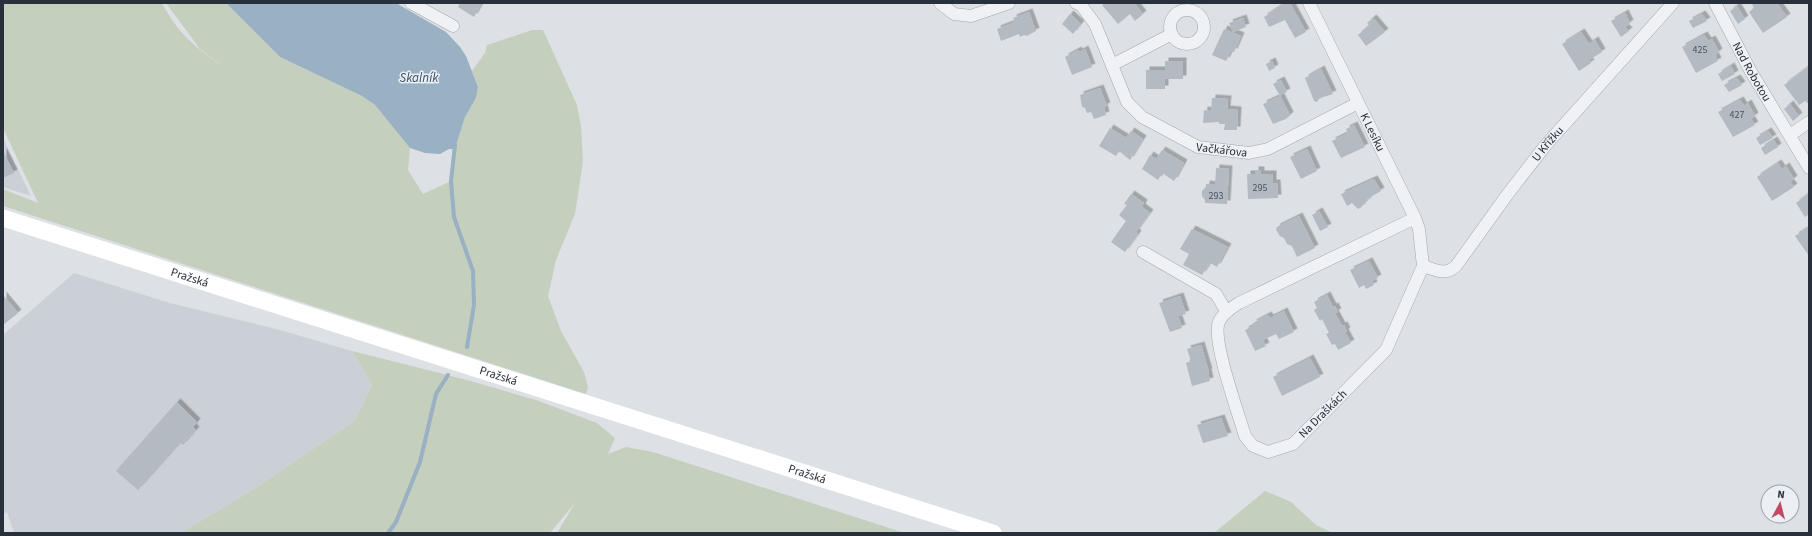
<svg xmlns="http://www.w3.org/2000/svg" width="1812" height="536" font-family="'Source Sans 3',sans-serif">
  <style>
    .built { fill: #cbd0d7 }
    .green { fill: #c4cfbe }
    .water { fill: #9ab0c3 }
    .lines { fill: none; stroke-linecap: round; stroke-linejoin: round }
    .stream { stroke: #9ab0c3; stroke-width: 4 }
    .building { fill: #b4bac2; filter: url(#shadow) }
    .minor-casing { stroke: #a3a8af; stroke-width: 13 }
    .minor { stroke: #eff1f4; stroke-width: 12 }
    .secondary { stroke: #fff; stroke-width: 17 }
    .labels { text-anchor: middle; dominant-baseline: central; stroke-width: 3; stroke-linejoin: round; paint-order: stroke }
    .number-label { font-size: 10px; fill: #4b525d }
    .street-label { font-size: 12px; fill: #28303b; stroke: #eceff3 }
    .water-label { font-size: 13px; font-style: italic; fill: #35516b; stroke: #eceff3 }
  </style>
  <defs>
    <filter id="shadow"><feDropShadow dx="3.5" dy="-3.5" stdDeviation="0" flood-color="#0004"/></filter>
  </defs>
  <rect width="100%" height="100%" fill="#dde1e5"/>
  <path class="built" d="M3 138 31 196 3 187Z
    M74 273 170 303 280 330 352 351 372 385 355 421 254 489 181 533H14L7 512 3 515V335Z"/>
  <path class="green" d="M3 3H162C179 35 194 46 224 67L200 49 166 3H226L280 57 362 96 375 105 410 148 408 170 423 194 451 181 455 149 465 117 476 98 478 87 472 71 485 53 487 45 532 30H543L577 105 581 126 583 162 575 214 556 260 548 296 561 331 584 372 588 387 586 394 3 206V189L38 203 3 128Z
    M352 351 467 380 536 400 597 423 615 438 608 454 626 447 653 452 905 533H557L575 503 550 533H181L254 489 355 421 372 385Z
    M1265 491 1291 502 1316 525 1333 533H1214Z"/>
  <path class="water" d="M226 3H396L446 32 460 47 466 56 478 87 476 98 465 117 455 149H449L440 154 425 153 410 148 375 105 362 96 280 57Z"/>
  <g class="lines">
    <path class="stream" d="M455 145 451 181 454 217 473 271 474 305 467 347
      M388 533 396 522 420 462 436 394 448 375"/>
  </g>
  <path class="building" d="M460 3H482L474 17 458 7Z
    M1105 3H1123L1125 5 1128 3H1134L1143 14 1135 21 1130 14 1118 24 1102 5Z
    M1286 3H1290L1306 32 1295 38 1285 20 1269 27 1264 17Z
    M1753 3H1777L1787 17 1763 33 1749 12 1754 8 1752 4Z
    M1737 6 1745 19 1738 24 1730 11Z
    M1029 12 1036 31 1027 36 1024 35 1020 37 1019 34 1001 41 997 29 1015 22 1013 18Z
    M1625 13 1630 23 1625 27 1629 31 1621 37 1611 21Z
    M1070 14 1081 24 1073 34 1062 24Z
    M1702 14 1707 21 1693 28 1689 21Z
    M1243 18 1246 27 1233 32 1229 23Z
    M1373 18 1385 32 1366 46 1358 35 1369 25 1367 23Z
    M1224 29 1241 36 1234 52 1231 51 1226 61 1212 55Z
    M1581 32 1589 44 1595 40 1602 52 1589 60 1591 63 1579 71 1562 44Z
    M1704 35 1708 41 1712 39 1719 52 1715 55 1718 61 1696 73 1682 47Z
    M1085 49 1092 67 1072 75 1065 57 1078 50 1079 52Z
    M1165 61H1183V79H1165V89H1146V70H1165Z
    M1272 61 1275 68 1269 71 1266 64Z
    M1731 66 1735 74 1722 81 1718 74Z
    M1808 67 1809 104 1805 101 1799 105 1784 85Z
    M1321 69 1333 94 1320 98 1317 102 1314 101 1305 78Z
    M1737 78 1742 85 1729 92 1724 85Z
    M1281 80 1287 92 1280 95 1290 115 1286 119 1273 124 1263 104 1280 96 1273 84Z
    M1100 88 1107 106 1104 107 1106 115 1094 119 1091 112 1087 113 1085 108 1082 107 1080 95Z
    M1212 98 1228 99 1227 109 1238 110 1237 130H1224L1225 124H1219V122L1203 123 1204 110 1211 111Z
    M1740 100 1744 106 1748 103 1755 116 1751 119 1755 125 1733 137 1718 112Z
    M1790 104 1799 116 1793 121 1784 109Z
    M1354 125 1365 147 1341 158 1332 141 1348 133 1346 129Z
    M1110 128 1126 138 1131 131 1143 139 1130 160 1119 151 1116 156 1099 146Z
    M1768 131 1773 138 1760 145 1756 138Z
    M1774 140 1778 147 1765 155 1761 148Z
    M1307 149 1317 171 1301 179 1290 157Z
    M1162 150 1184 163 1174 181 1162 173 1158 180 1142 169 1150 155 1156 159Z
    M3 151 14 173 3 178Z
    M1778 163 1782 169 1786 166 1794 179 1790 182 1794 187 1772 201 1757 177Z
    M1216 168 1229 169 1227 204 1205 203V200L1202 196V191L1206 187V184L1215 185Z
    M1255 170H1261V174H1273V183H1277L1278 198 1248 199 1247 174H1255Z
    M1374 179 1381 191 1367 199 1368 201 1362 204V207L1358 209 1352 203 1347 206 1341 194Z
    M1131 194 1144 203 1142 207 1150 213 1136 232 1138 234 1125 252 1111 242 1126 221 1119 215 1127 205 1124 204Z
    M1808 194 1809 214 1805 217 1796 203Z
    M1319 211 1328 227 1320 231 1312 215Z
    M1299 216 1315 248 1297 257 1292 246 1287 244 1284 238 1280 236 1276 230 1277 227Z
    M1809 227V256L1795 236Z
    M1192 229 1228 247 1217 267 1210 263 1202 275 1183 265 1189 254 1180 249Z
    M1369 261 1378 278 1372 281 1374 285 1366 289 1364 285 1359 288 1350 270Z
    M3 295 18 313 3 325Z
    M1327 295 1333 307 1335 306 1338 312 1335 313 1342 326 1344 325 1347 331 1345 332 1351 343 1338 350 1335 344 1332 345 1326 334 1329 333 1322 319 1320 321 1314 310 1317 308 1314 302Z
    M1180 296 1186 314 1178 316 1182 328 1170 332 1159 303Z
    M1284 311 1294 332 1279 339 1276 334 1263 340 1266 346 1255 351 1245 330 1255 325 1253 323 1268 315 1270 318Z
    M1201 345 1209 372H1208L1210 381 1192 386 1186 363 1191 361 1187 349Z
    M1310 358 1320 377 1282 396 1273 377Z
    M177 402 197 422 193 427 196 430 183 445 180 443 138 490 116 471Z
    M1221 418 1228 436 1203 443 1197 425Z"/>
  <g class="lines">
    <defs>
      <g id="minor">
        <path d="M411 3 453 26"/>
        <path d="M940 3 954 14 971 16 1009 3"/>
        <path id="s1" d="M1076 3 1081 5 1095 24 1127 102 1142 117 1198 147 1249 153 1268 149 1358 103"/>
        <path id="s2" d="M1309 3 1415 218 1419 229 1423 266 1386 350 1293 444 1268 452 1253 446 1245 436C1238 412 1214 346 1218 325 1220 315 1231 308 1239 303L1415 218"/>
        <path id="s3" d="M1715 3 1750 70 1809 168"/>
        <circle cx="1187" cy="27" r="17"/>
        <path d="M1112 65 1172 34"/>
        <path d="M1790 135 1809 122"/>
        <path d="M1143 252 1216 294 1226 311"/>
        <path id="s4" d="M1423 266C1436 270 1445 276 1456 266L1507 195 1545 146 1673 3"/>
      </g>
    </defs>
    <use href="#minor" class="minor-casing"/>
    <use href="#minor" class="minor"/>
    <path class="secondary" id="s5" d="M3 218 993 533"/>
  </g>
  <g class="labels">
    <g class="number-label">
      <text x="1700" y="50">425</text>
      <text x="1737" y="115">427</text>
      <text x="1260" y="188">295</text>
      <text x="1216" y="196">293</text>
    </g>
    <g class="street-label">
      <text stroke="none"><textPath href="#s3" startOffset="78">Nad Robotou</textPath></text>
      <text stroke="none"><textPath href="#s2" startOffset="144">K Lesíku</textPath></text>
      <text stroke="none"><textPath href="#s4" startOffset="188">U Křížku</textPath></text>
      <text stroke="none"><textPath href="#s1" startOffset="222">Vačkářova</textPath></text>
      <text stroke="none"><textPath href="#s5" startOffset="196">Pražská</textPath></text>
      <text stroke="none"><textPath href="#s5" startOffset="520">Pražská</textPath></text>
      <text transform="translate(1323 414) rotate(-45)">Na Draškách</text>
      <text stroke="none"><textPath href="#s5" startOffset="844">Pražská</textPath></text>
    </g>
    <g class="water-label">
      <text x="419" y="78">Skalník</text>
    </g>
  </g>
  <rect width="1812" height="536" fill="none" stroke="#28303b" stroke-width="8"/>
  <g transform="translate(1780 504) rotate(7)"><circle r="19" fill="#eceff3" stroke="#9ea3a9"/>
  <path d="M0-3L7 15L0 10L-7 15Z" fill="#c24a64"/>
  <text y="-6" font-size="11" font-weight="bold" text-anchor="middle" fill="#28303b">N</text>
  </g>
</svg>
